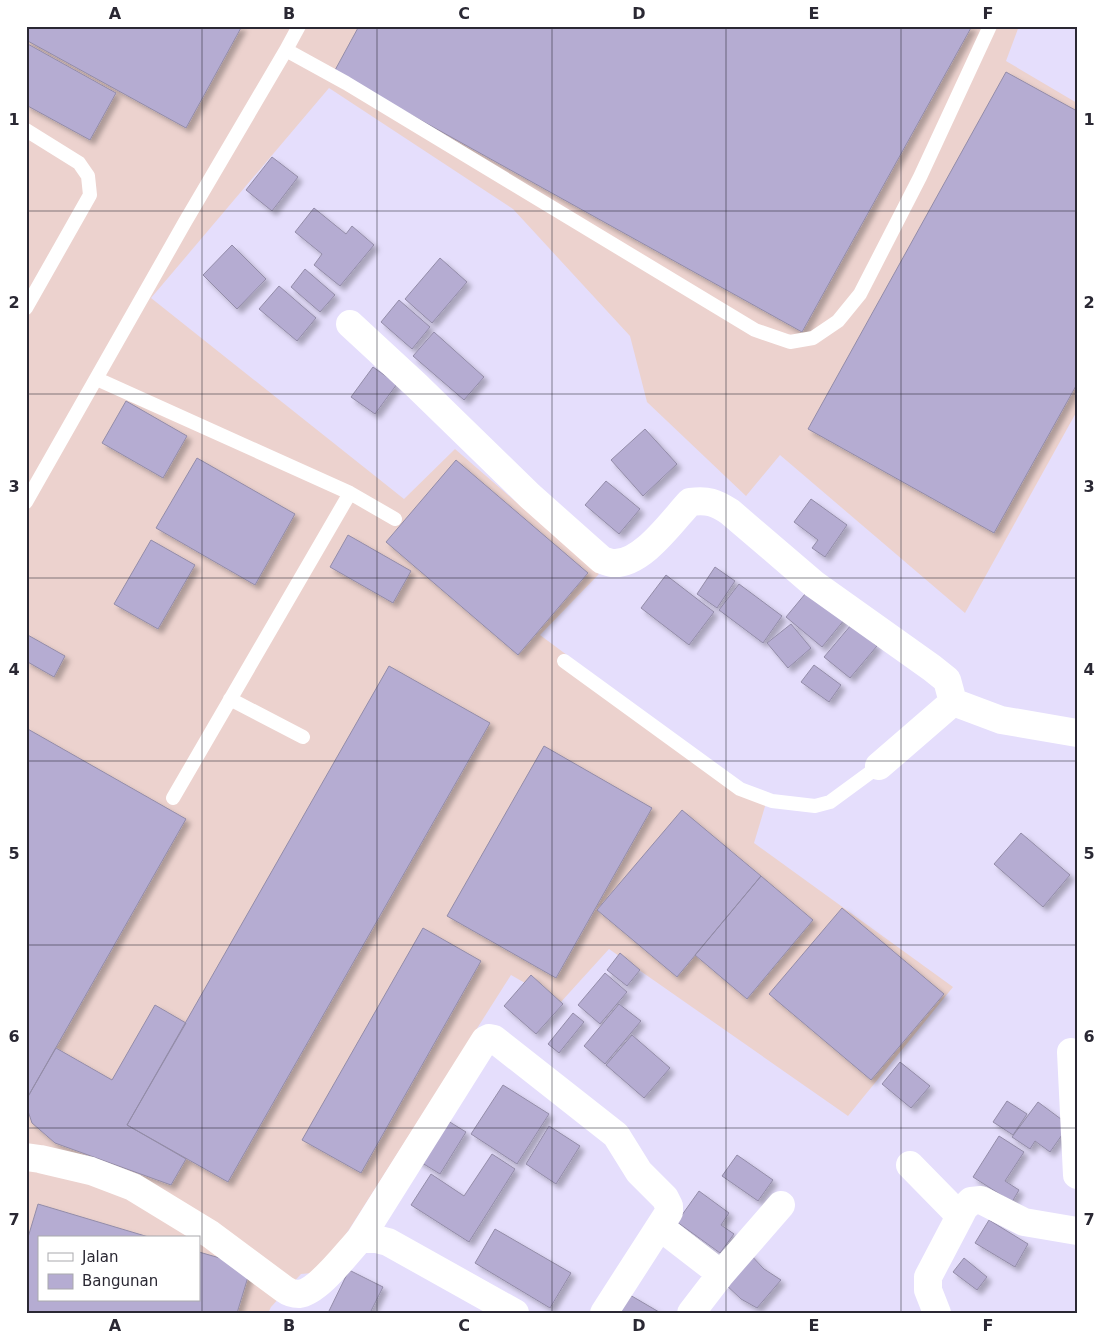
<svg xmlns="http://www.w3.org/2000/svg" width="1103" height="1339" font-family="'DejaVu Sans',sans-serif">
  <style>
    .industrial { fill: #ecd2ce; fill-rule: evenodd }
    .building { fill: #b5acd2; stroke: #938ca8; filter: url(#shadow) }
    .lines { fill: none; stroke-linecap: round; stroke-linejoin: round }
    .service { stroke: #fff; stroke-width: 14 }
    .minor { stroke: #fff; stroke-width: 28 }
    .grid { fill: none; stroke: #2a2833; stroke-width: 1; stroke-opacity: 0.55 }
    .neatline { fill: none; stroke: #2a2833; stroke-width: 2 }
    .grid-label { font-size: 16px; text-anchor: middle; font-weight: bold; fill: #2a2833 }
  </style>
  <defs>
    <filter id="shadow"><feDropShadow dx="4.5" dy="4.5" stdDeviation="2.5" flood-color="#0004"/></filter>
  </defs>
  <rect width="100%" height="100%" fill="#e5defc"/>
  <path class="industrial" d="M26 26H1019L1006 61 1077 103V411L965 613 780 455 746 496 647 402 630 336 513 209 329 88 151 298 404 499 455 449 599 574 540 635 766 803 754 843 953 987 848 1116 609 949 560 1003 511 975 322 1272 301 1274 271 1307 268 1313H26ZM39 1238H199V1300H39Z"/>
  <path class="building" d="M26 26H242L186 128 26 40Z
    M359 26H972L802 332 334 72Z
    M26 43 116 93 90 140 26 105Z
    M1006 72 1077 111V384L994 533 808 429Z
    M272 157 298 177 272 211 246 190Z
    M314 208 346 234 352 226 374 245 340 286 314 265 322 254 295 232Z
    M232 245 266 279 237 309 203 275Z
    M440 258 467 282 432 323 405 299Z
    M305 269 335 295 320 312 291 287Z
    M279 286 316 318 297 341 259 309Z
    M399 300 430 327 412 349 381 322Z
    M434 332 484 377 464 400 413 356Z
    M373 367 397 384 375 414 351 397Z
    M126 401 187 436 163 478 102 443Z
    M645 429 677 464 643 496 611 460Z
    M197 458 295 514 255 585 156 528Z
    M456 460 588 573 518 655 386 542Z
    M606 481 640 509 619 534 585 505Z
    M811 499 847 525 825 557 812 548 818 540 794 522Z
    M348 535 411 571 393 603 330 567Z
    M151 540 195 565 158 629 114 604Z
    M715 567 735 581 717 608 697 594Z
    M666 575 714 612 689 645 641 608Z
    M739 584 782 616 763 643 719 610Z
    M810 588 845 619 822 647 786 617Z
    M791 624 811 648 788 668 767 643Z
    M851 625 877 646 850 678 824 657Z
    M26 634 65 656 54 677 26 661Z
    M814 665 841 685 829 702 801 682Z
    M389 666 490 723 228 1182 127 1125Z
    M26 728 186 819 26 1100Z
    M544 746 652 808 556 978 447 916Z
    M682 810 761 876 677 977 597 910Z
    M1021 833 1070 875 1043 907 994 864Z
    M761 876 813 920 747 999 695 955Z
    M842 908 944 994 871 1080 769 994Z
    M423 928 481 961 361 1173 302 1140Z
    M620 953 640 970 627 986 607 970Z
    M605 973 627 992 600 1024 578 1005Z
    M531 975 563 1004 536 1034 504 1006Z
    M619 1004 641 1021 605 1064 584 1046Z
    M155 1005 186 1023 127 1125 186 1159 171 1185 55 1143 32 1123 26 1105V1100L56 1048 112 1080Z
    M573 1013 584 1022 559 1053 548 1044Z
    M632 1035 670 1068 644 1098 606 1065Z
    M900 1062 930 1086 911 1108 882 1084Z
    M503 1085 549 1114 517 1164 471 1134Z
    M1007 1101 1027 1114 1013 1135 993 1122Z
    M1038 1102 1069 1125 1050 1152 1035 1141 1030 1149 1012 1137Z
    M440 1116 466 1132 440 1174 414 1158Z
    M549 1126 580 1146 556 1184 526 1164Z
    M999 1136 1024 1152 1005 1181 1019 1190 1012 1202 973 1177Z
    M492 1154 515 1169 469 1242 411 1205 431 1174 464 1196Z
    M737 1155 773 1180 758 1201 722 1176Z
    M699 1191 729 1213 721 1225 734 1234 720 1253 677 1222Z
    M38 1204 152 1238H39V1300H199V1252L251 1267 237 1313H26V1244Z
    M989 1220 1028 1244 1015 1267 975 1243Z
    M495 1229 571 1273 550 1308 475 1263Z
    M747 1251 764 1269 781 1280 757 1308 741 1299 724 1283Z
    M964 1258 987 1277 977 1290 953 1272Z
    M349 1270 383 1287 370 1313H328Z
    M630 1295 659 1312V1313H619Z"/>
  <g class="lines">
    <path class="service" d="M286 50 299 26
      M26 130 79 163 88 176 90 195 26 308
      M97 379 350 493 395 519
      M26 502 185 222 286 50 346 83 755 330 790 342 813 338 838 321 860 294 920 177 990 26
      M564 661 740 789 772 801 815 806 830 802 879 766
      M230 699 303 737
      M173 798 350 493"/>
    <path class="minor" d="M350 324 416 385 530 496 602 560C606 561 610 563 613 563 642 565 672 521 690 502 708 500 715 502 730 512L814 584 932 668 947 680 953 702
      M953 702 1001 720 1077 733
      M879 766 953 702
      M1071 1052 1077 1175
      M26 1157 40 1159 91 1171 133 1187 210 1234 284 1289C288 1292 293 1294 299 1294 318 1292 346 1254 360 1239H376L388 1242 515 1313
      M910 1165 960 1216 928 1277V1290L937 1313
      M960 1216 964 1208 971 1201 981 1200 1024 1222 1077 1231
      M660 1227 721 1274
      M360 1239 485 1040 489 1038 494 1039 616 1135 639 1172 665 1198 669 1206V1212L604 1313
      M691 1313 721 1274 781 1205"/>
  </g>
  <path class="grid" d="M202 26V1313M377 26V1313M552 26V1313M726 26V1313M901 26V1313M26 211H1077M26 394H1077M26 578H1077M26 761H1077M26 945H1077M26 1128H1077"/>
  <rect width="1103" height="1339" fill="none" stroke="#ffffff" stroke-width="55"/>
  <rect x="38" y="1236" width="162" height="65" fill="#ffffff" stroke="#aaa9ad"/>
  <rect x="48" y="1253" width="25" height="8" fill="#ffffff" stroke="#aaa9ad"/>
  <text x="82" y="1262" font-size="15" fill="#2a2833">Jalan</text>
  <rect x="48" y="1274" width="25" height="15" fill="#b5acd2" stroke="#aaa9ad"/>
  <text x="82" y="1286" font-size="15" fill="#2a2833">Bangunan</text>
  <rect x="28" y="28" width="1048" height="1284" class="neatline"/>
  <g class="grid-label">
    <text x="115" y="19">A</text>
    <text x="289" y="19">B</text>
    <text x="464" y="19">C</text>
    <text x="639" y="19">D</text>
    <text x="814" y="19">E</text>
    <text x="988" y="19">F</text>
    <text x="14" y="125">1</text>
    <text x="1089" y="125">1</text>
    <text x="14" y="308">2</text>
    <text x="1089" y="308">2</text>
    <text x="14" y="492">3</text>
    <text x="1089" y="492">3</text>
    <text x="14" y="675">4</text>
    <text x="1089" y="675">4</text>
    <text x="14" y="859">5</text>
    <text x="1089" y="859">5</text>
    <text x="14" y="1042">6</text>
    <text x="1089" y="1042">6</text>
    <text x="14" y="1225">7</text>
    <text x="1089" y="1225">7</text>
    <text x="115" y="1331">A</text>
    <text x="289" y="1331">B</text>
    <text x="464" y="1331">C</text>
    <text x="639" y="1331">D</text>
    <text x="814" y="1331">E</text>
    <text x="988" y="1331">F</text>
  </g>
</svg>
